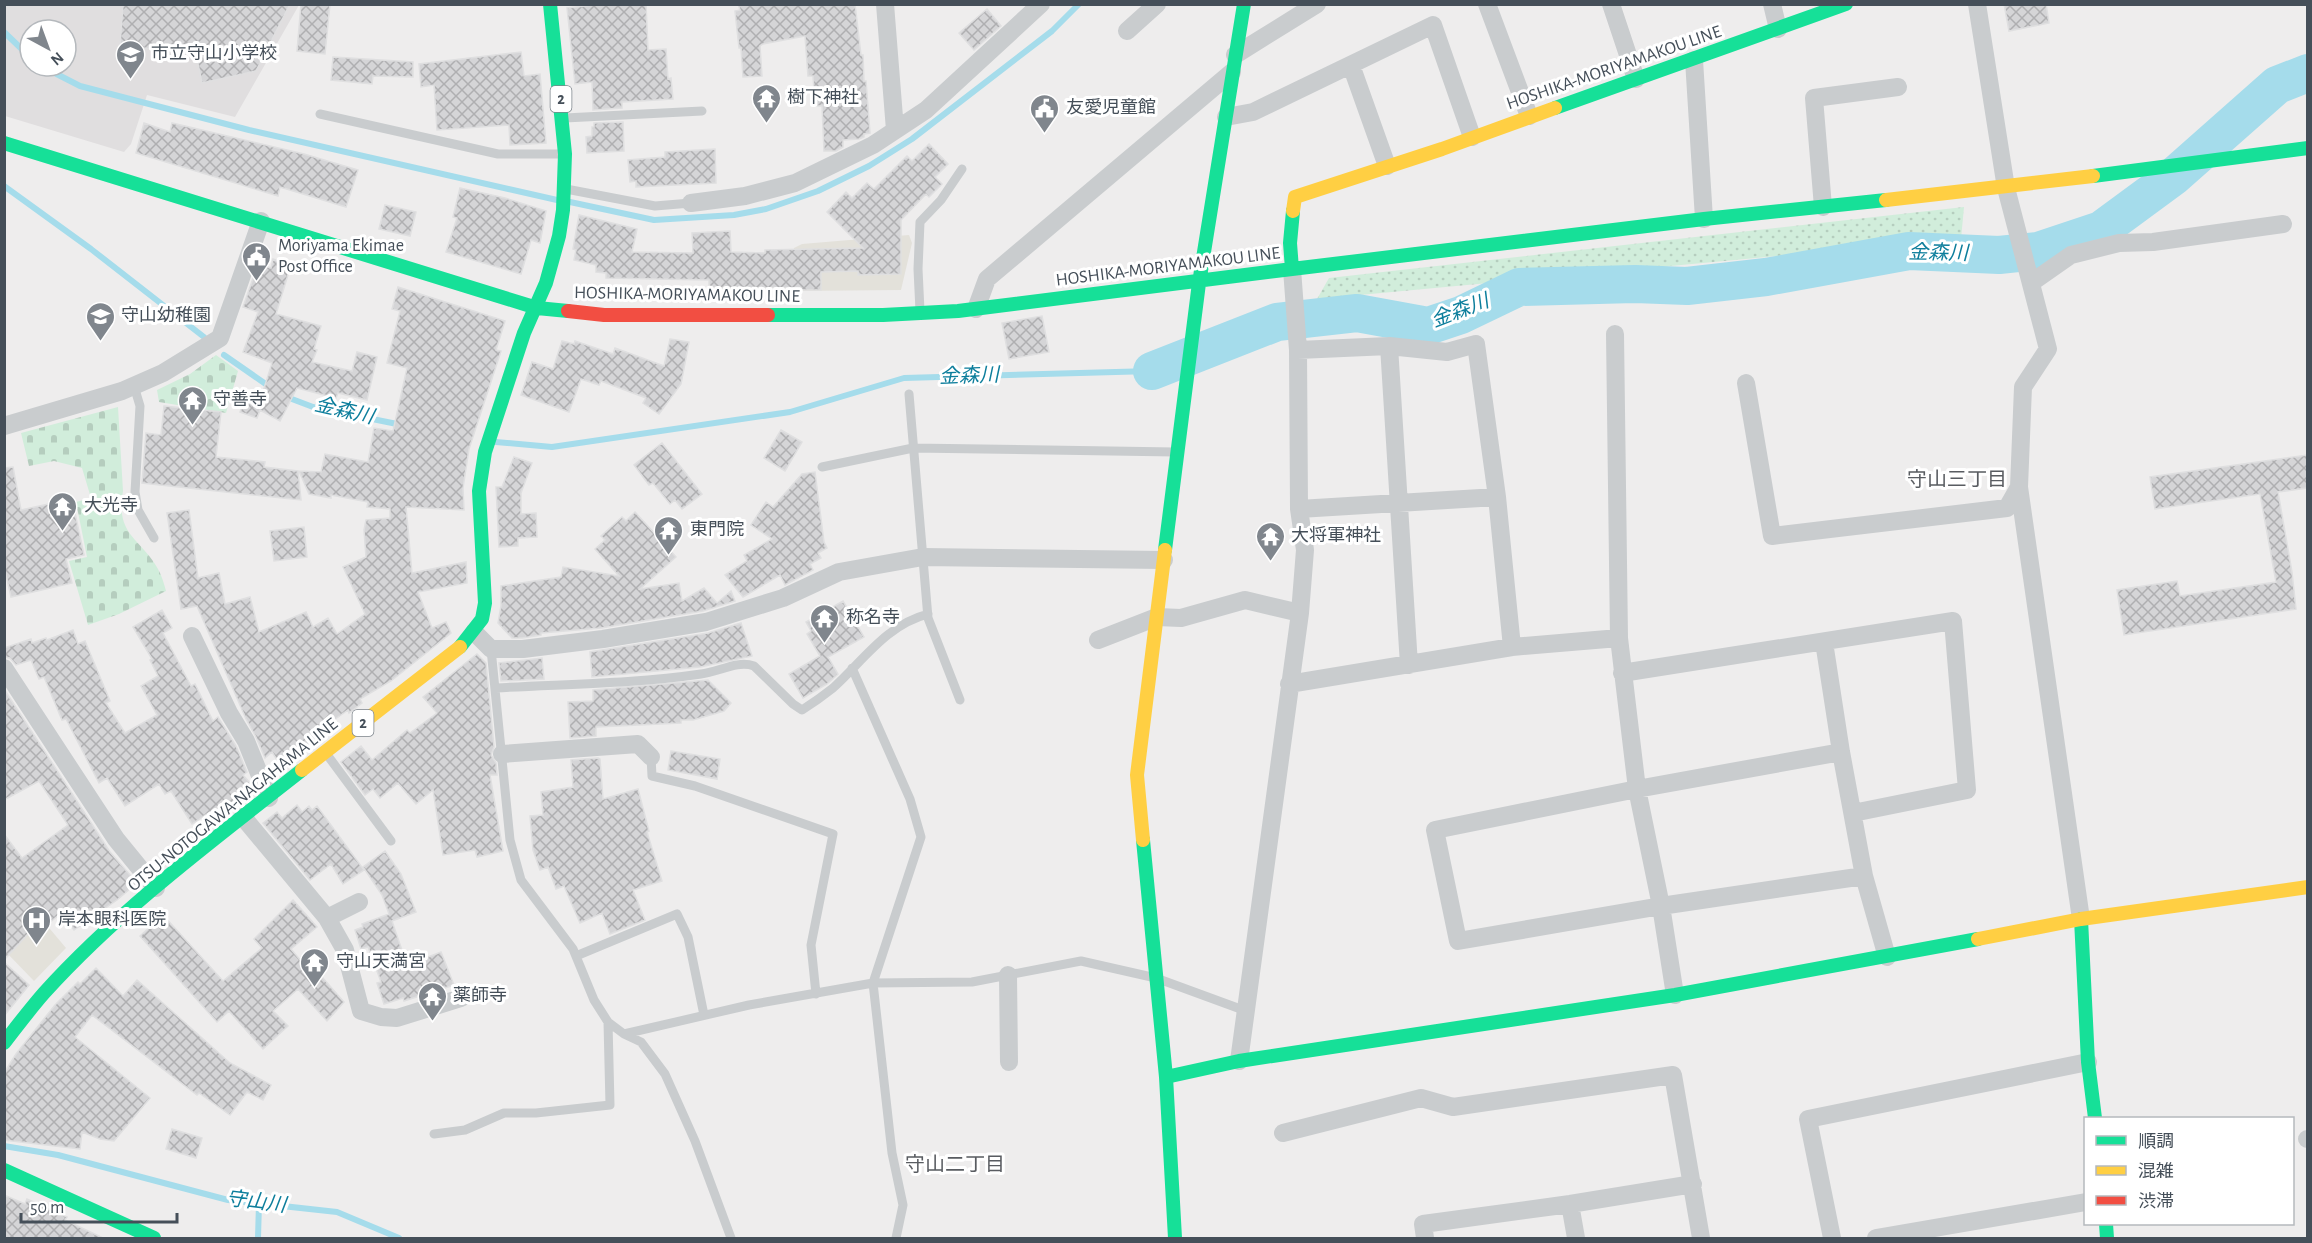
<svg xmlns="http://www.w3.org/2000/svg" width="2312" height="1243" font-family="'Alegreya Sans','Noto Sans JP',sans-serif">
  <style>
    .commercial { fill: #e3e1da }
    .education { fill: #e0dedf; fill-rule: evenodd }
    .cemetery { fill: url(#cemetery-stones) }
    .park { fill: url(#park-dots) }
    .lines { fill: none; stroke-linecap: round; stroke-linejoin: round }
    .stream { stroke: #a5dceb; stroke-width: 6 }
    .river { stroke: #a5dceb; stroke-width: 38 }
    .building { fill: url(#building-cross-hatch); stroke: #dfdfe0; stroke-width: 1.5 }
    .lane { stroke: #c9ccce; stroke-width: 9 }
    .street { stroke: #c9ccce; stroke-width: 18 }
    .fast { stroke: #16e098; stroke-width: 14 }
    .slow { stroke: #ffcf43; stroke-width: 14 }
    .jam { stroke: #f24e42; stroke-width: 14 }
    .labels { text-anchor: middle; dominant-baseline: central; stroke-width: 6; stroke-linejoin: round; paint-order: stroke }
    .shield { fill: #fff; stroke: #7d848b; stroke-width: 1.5 }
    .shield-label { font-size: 16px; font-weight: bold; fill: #454f59 }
    .poi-label { font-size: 18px; fill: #454f59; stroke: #fff; text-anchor: start }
    .street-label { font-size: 18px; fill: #454f59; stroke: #fff }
    .water-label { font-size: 20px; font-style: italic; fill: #0d7e9c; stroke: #fff }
    .neighbourhood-label { font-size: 20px; fill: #595c61; stroke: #fff }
  </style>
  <defs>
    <pattern id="cemetery-stones" width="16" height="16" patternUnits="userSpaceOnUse" patternTransform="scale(1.5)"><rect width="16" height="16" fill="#d1eddb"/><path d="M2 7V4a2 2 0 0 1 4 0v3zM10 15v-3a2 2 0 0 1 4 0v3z" fill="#b5cdbe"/></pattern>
    <pattern id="park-dots" width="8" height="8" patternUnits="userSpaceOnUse" patternTransform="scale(1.5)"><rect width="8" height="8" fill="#d1eddb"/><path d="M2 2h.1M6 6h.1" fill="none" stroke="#b5cdbe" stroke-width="1.8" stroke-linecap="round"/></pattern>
    <pattern id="building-cross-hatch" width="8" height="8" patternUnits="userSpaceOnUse" patternTransform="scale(1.5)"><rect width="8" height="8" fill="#d5d5d7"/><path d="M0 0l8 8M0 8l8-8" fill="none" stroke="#afafb1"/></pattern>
  </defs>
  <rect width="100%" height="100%" fill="#eeeded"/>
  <path class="commercial" d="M909 235 912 243 901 290 795 291 794 248 802 244Z
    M18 891 66 948 34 981 5 951Z"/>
  <path class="education" d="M4 5H299L235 117 147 95 131 144 124 152 5 116ZM30 30H66V66H30Z"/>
  <path class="cemetery" d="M216 355 238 371 226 413 159 402 157 390 190 374Z
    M118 407 123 491C115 536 141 538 158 569 162 576 164 584 166 591L119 614 88 625 69 561 87 557 76 502 91 498 82 468 54 461 29 466 21 433Z"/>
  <path class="park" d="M1964 207 1961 239 1317 299 1329 278Z"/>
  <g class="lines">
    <path class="stream" d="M4 32 30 57
      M41 66 80 86 249 130 557 200
      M4 186 91 249 204 337
      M570 202 654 220 734 215 766 209 818 191 869 166 912 139 1052 31 1079 4
      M224 355 270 387
      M284 396 313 407 402 425
      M496 442 552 447 790 412 904 378 1152 371
      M4 1146 58 1155 228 1200 337 1212 399 1238
      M258 1238 259 1203"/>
    <path class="river" d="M1152 371 1277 322 1357 313 1428 326 1461 315 1519 287 1635 284 1687 286 1766 277 1909 251 1999 255 2038 251 2101 230 2173 177 2277 85 2308 73"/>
  </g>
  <path class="building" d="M123 4H290L256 71 202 83 196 55 120 45Z
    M301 4H330L325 54 297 51Z
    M602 4H646L648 50 666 49 668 79 671 78 673 99 622 102V108L593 110 592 82 575 84 567 8Z
    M738 4H855L861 55H863L864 81H866L870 133 864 134V137L859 139 843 140V147L836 151H824L822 106H815L813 76H808L805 36 763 44 760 46 762 76 743 77 741 48H739L735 11 740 10Z
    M2004 4H2046L2049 23 2009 31Z
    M987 9 1001 26 974 50 959 33Z
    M521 52 524 76 540 74 546 143 510 145 509 125 437 130 434 85 421 87 419 64Z
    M333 57 413 62V77L373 76 372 84 331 80Z
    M623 122 624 151 587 153 586 137 592 136V127H594V123Z
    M144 123 170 132 172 123 304 154 358 170 346 207 280 187 278 196 136 153Z
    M929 144 948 164 935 177 942 184 929 197 926 194 901 220V274L858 275V271L821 272V290H797V288H709V280L606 278V273L596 272V265L574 260 576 250 573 249 579 215 637 229 632 252 693 253 692 233 730 231 731 252 765 253V250L863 248 827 212 846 192 852 198 867 183 874 189 907 156 912 161Z
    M715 149 716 183 636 187V181L630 182 628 160 665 157V152Z
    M460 188 505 198 546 211 540 243 531 240 521 274 446 252 457 218 453 217Z
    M385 205 416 212 410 236 379 229Z
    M273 259 291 265 276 314 321 326 314 349 317 350 312 362 352 371 357 352 377 357 367 400 338 393 336 398 297 388 280 421 260 410 257 418 240 412 246 396 260 401 272 363 243 352 258 312 243 307 258 264 271 268Z
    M398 287 505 321 496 350 501 351 469 449 463 488 464 510 406 507 412 573 466 562 467 583 418 592 432 628 446 622 451 633 391 681 360 699 362 703 349 713 348 710 320 730 323 733 281 766 272 752 265 758 256 737 246 719 197 606 181 609 167 513 189 510 198 578 219 573 225 604 250 597 259 632 306 612 313 627 328 618 337 634 365 614 343 567 366 557 364 530 366 520 390 518V509L367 507 368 502 331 495V498L309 494 299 471 321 472 325 454 368 462 374 428 393 431 407 368 387 363 400 311 392 309Z
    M1042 316 1049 352 1009 359 1002 323Z
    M670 339 689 342 681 384 659 414 643 403 646 398 601 381 599 385 581 379 569 412 521 395 532 362 553 369 562 341 574 344 575 341 613 354 615 348 664 366Z
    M164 406 221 412 216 457 265 462 264 467 298 471 301 500 142 483 146 433 161 435Z
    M781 430 802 442 785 471 764 458Z
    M662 443 702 494 682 509 675 500 670 504 653 483 649 485 634 465Z
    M2307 455V488L2278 492 2292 572 2296 609 2124 635 2117 590 2177 581 2180 596 2276 582 2260 494 2155 509 2150 477Z
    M514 457 532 463 521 493V514L536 513 537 537 518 538V546L499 547 496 487H502Z
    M13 467 21 510 72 499 84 555 66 559 72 583 11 597 4 566V468Z
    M815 472 824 542 827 548 818 553 821 558 810 564 813 570 785 585 780 575 743 597 725 575 747 561 744 555 772 539 751 525 766 502 773 507 802 474Z
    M635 512 676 557 640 589 679 583 682 601 704 588 717 603 731 591 735 601 703 611 601 628 541 633V635L522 638H512L498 623 501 606V586L561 577 563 567 619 576 595 549 605 540 601 536 622 517 626 521Z
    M304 527 307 557 274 561 270 531Z
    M843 601 864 637 828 657 838 674 827 684 803 698 789 674 820 656 807 634 811 631 806 622Z
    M162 610 172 628 163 633 191 686 195 684 213 721 218 717 236 746 247 772 243 775 250 783 247 793 220 814 216 808 192 824 171 791 165 794 159 784 125 806 107 778 99 783 66 719 62 720 44 677 39 679 31 660 16 665 10 658 4 657V648L31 639 32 643 46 638 47 640 73 630 78 644 85 641 110 701 106 703 125 733 157 715 141 686 158 676 150 660 152 659 133 627Z
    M741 623 752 656 700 667 592 677 590 652 708 633Z
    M477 654 486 663 494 747 491 755 496 763 497 775H490L503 851 477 857 475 850 443 855 433 790 416 804 398 783 380 798 373 789 365 795 341 762 361 746 372 760 407 730 410 733 437 713 423 697Z
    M542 658 544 679 501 681 499 663Z
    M708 680 731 703 724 711 693 720H681V723L596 727V736L570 738 568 702 593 701V690Z
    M4 689 110 852 137 883 117 900 74 930 61 913 48 924 43 918 4 960V834L22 858 68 825 39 781 4 800Z
    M671 751 720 759 717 779 668 770Z
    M598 758 600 759 603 799 638 789 649 831 647 832 662 881 633 890 645 920 610 934 602 913 580 923 564 886 556 889 548 867 540 870 533 850 530 816 543 815 541 792 573 787 571 760Z
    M297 805 302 812 309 806 312 810 317 806 364 870 343 884 331 864 310 880 263 823 277 812 282 818Z
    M385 851 401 874 416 912 392 921 407 965 441 952 454 985 404 1001 403 998 384 1004 377 983 381 982 368 947 361 949 355 930 363 927 362 924 389 914 382 895 363 867Z
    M293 900 317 927 291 949 312 974 316 970 344 1002 327 1021 298 989 273 1011 288 1026 263 1049 229 1011 217 1022 140 936 163 915 223 981 262 948 254 939Z
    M4 962 29 985 4 1016Z
    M96 968 123 996 137 980 230 1063 271 1085 263 1100 247 1092 230 1115 199 1093 197 1095 92 1015 75 1037 150 1098 114 1141 100 1139 82 1132 80 1149 4 1140V1073L16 1054 55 1005 78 982 80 984Z
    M172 1129 202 1138 196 1158 166 1149Z
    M4 1195 25 1204 27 1199 67 1217 65 1220 105 1239H4Z"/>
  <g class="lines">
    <path class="lane" d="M320 114 498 154H563
      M565 118 702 111
      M566 189 655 206 691 203
      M920 311 918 269 920 222 941 200 962 169
      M134 386 140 406 135 492 138 510 154 538
      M909 394 928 618 960 700
      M822 467 913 448 1175 452
      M491 649 510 840 521 880 573 949 594 1000 608 1022 624 1034 641 1042 665 1074 695 1141 731 1238
      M852 668 910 799 921 837 873 983 892 1153 903 1205 896 1238
      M496 688C564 684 633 684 701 674 719 672 737 660 754 666L793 704 802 710C813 703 823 696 833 688 863 661 886 625 928 614
      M328 756 391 841
      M651 757 652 776 695 786 833 834 811 945 816 994
      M576 956 677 914 688 937 704 1015
      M624 1034 749 1005 873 983 972 982 1081 961 1156 978 1246 1011
      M434 1134 465 1130 504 1113H536L610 1105 608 1022"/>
    <path class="street" d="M885 4 895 130
      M1487 4 1529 116
      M1611 4 1636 79
      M1772 4 1778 29
      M1977 4 2006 188 2048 349 2023 387 2019 487 2081 919
      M1127 31 1157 4
      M1235 55 1317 4
      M1694 60 1704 219
      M1351 65 1387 166
      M1226 117 1253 112 1433 25 1472 137
      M691 203 745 196 795 183 873 145 926 110 1041 4
      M1823 207 1814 98 1898 87
      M2031 283 2071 255 2119 243 2153 242 2283 224
      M976 309 987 279 1232 72
      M1615 334 1619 638 1637 789 1661 906 1675 995
      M1389 346 1409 665
      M1298 350 1389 346 1447 352 1476 344 1497 497 1512 647
      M1746 383 1772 536 2007 508 2019 487
      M4 426 122 391 163 373 220 338 261 221
      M1299 509 1497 497
      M474 632 491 649H523L603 639 706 622 783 598 839 572 923 557 1164 560
      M192 636 229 713 246 741 269 798
      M1098 640 1157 617 1181 618 1245 600 1300 613
      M1824 642 1841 752 1864 876 1887 957
      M4 668 116 839 156 888
      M1622 673 1953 621 1967 790 1853 813
      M1289 684 1512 647 1619 638
      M1841 752 1637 789 1435 830 1458 941 1661 906 1864 876
      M502 754 638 744 651 757
      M243 817 327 918 345 950 361 1011 381 1017 397 1018 461 998
      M327 918 359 902
      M1008 975 1009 1062
      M1239 1061 1300 613 1305 550 1299 509 1298 350 1292 269
      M1283 1133 1421 1098 1453 1107 1673 1075 1701 1238
      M2307 1139H2308
      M1570 1204 1576 1238
      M1425 1238 1423 1224 1570 1204 1693 1184
      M1832 1238 1808 1119 2088 1062
      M1876 1238 2086 1202"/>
    <path class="fast" d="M1555 108 1846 4
      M4 143 537 308 568 311
      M2093 176 2308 148
      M1292 269 1704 219 1886 200
      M768 315H883L958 311 1292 269 1290 243 1293 211
      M1165 550 1199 283 1244 4
      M460 647 482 619 485 603 479 491 485 452 524 333 546 283 559 236 563 210 565 154 550 4
      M1143 840 1166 1077 1175 1238
      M2081 919 2088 1062 2095 1118
      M4 1043C17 1026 30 1009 44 993 120 909 213 840 302 770
      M1166 1077 1239 1061 1675 995 1978 939
      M4 1170 154 1238
      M2106 1224 2107 1238"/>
    <path class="slow" d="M1886 200 2093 176
      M1293 211 1295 197 1442 149 1555 108
      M302 770 460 647
      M1143 840 1137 775 1165 550
      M1978 939 2081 919 2308 887"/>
    <path class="jam" d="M568 311 604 315H768"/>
  </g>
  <defs>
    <symbol id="school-pin" viewBox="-11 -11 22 30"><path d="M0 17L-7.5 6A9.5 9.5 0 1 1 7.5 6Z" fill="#80868d" stroke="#fff"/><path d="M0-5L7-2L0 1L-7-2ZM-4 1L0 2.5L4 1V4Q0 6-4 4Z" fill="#fff"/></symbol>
    <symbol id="temple-pin" viewBox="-11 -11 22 30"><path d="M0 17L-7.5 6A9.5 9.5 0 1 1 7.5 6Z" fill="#80868d" stroke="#fff"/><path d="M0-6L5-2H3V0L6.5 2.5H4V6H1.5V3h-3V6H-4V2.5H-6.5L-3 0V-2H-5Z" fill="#fff"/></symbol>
    <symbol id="civic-pin" viewBox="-11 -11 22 30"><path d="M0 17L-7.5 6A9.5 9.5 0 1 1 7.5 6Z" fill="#80868d" stroke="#fff"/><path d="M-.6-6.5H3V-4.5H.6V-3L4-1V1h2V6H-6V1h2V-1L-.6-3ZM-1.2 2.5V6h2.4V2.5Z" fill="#fff"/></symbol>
    <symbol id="hospital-pin" viewBox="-11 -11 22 30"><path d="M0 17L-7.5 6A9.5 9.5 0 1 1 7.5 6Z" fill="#80868d" stroke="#fff"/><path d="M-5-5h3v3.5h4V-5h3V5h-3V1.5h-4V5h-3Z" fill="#fff"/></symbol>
  </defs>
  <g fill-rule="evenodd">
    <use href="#school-pin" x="114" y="38" width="33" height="45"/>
    <use href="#temple-pin" x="750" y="82" width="33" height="45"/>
    <use href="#civic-pin" x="1028" y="92" width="33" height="45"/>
    <use href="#civic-pin" x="240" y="240" width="33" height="45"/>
    <use href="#school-pin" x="84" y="300" width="33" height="45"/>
    <use href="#temple-pin" x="176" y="384" width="33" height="45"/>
    <use href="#temple-pin" x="46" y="490" width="33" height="45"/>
    <use href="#temple-pin" x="652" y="514" width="33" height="45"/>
    <use href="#temple-pin" x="1254" y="520" width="33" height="45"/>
    <use href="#temple-pin" x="808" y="602" width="33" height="45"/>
    <use href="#hospital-pin" x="20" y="904" width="33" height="45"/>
    <use href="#temple-pin" x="298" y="946" width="33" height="45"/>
    <use href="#temple-pin" x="416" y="980" width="33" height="45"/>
  </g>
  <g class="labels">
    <g class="shield">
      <rect x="550.5" y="86" width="21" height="26" rx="4.5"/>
      <rect x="352.5" y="710" width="21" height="26" rx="4.5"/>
    </g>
    <g class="shield-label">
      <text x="561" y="99">2</text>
      <text x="363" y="723">2</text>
    </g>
    <g class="poi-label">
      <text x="151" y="54">市立守山小学校</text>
      <text x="787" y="98">樹下神社</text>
      <text x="1066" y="108">友愛児童館</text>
      <text x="278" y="246">Moriyama Ekimae<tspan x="278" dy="21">Post Office</tspan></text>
      <text x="121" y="316">守山幼稚園</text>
      <text x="213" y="400">守善寺</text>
      <text x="84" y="506">大光寺</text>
      <text x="690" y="530">東門院</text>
      <text x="1291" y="536">大将軍神社</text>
      <text x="846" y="618">称名寺</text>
      <text x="58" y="920">岸本眼科医院</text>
      <text x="336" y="962">守山天満宮</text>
      <text x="453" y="996">薬師寺</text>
    </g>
    <g class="street-label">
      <text transform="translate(1614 68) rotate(-19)">HOSHIKA-MORIYAMAKOU LINE</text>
      <text transform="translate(1168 267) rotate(-7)">HOSHIKA-MORIYAMAKOU LINE</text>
      <text transform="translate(687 295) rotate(1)">HOSHIKA-MORIYAMAKOU LINE</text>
      <text transform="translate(233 805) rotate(-39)">OTSU-NOTOGAWA-NAGAHAMA LINE</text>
    </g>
    <g class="water-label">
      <text transform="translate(1938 253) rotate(1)">金森川</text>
      <text transform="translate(1460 311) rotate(-21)">金森川</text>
      <text transform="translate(969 376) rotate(-2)">金森川</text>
      <text transform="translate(344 411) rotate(13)">金森川</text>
      <text transform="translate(256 1202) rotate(7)">守山川</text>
    </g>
    <g class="neighbourhood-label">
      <text x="1957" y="480">守山三丁目</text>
      <text x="955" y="1165">守山二丁目</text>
    </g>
  </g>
  <rect width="2312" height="1243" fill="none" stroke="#454f59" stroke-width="12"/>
  <rect x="2084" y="1117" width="210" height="108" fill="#ffffff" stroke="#b5b9bd" stroke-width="1.5"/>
  <rect x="2096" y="1136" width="30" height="9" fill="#16e098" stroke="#b5b9bd" stroke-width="1.5"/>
  <text x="2138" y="1147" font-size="18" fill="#454f59">順調</text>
  <rect x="2096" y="1166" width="30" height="9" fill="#ffcf43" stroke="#b5b9bd" stroke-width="1.5"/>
  <text x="2138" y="1177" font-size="18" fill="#454f59">混雑</text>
  <rect x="2096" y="1196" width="30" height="9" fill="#f24e42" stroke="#b5b9bd" stroke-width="1.5"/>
  <text x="2138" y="1207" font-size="18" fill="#454f59">渋滞</text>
  <g transform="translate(48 48) rotate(139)"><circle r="28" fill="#ffffff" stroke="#b5b9bd" stroke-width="1.5"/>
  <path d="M0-4.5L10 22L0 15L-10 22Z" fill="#80868d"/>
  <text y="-9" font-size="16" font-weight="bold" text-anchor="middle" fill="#454f59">N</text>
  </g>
  <path d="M21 1213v9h156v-9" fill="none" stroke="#454f59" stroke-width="3"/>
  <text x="30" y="1213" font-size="18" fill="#454f59" stroke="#ffffff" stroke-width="4.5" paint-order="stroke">50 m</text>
</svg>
